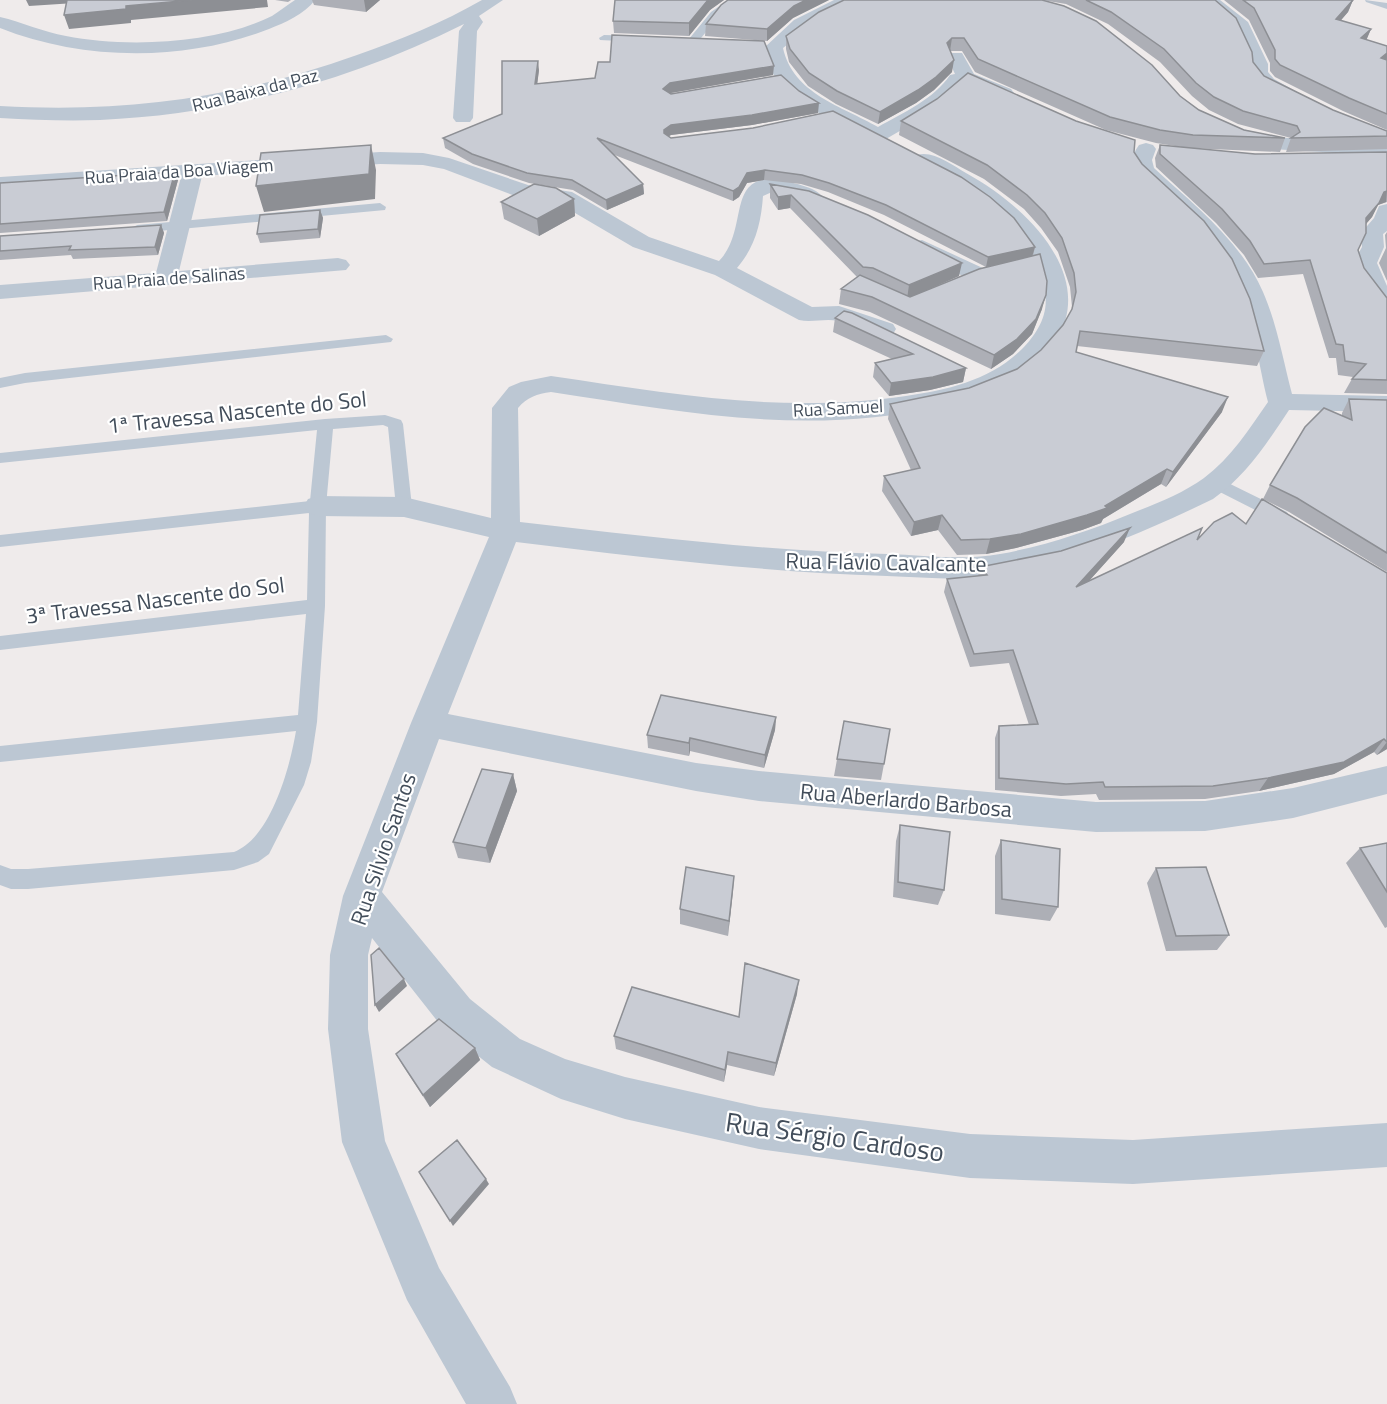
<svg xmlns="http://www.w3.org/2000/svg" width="1387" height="1404" font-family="'Titillium Web',sans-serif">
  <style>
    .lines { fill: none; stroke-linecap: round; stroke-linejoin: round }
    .service { fill: #bcc7d3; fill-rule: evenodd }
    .minor { fill: #bcc7d3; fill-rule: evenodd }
    .wall { fill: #adafb6 }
    .shaded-wall { fill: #8d8f94 }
    .building { fill: #c9ccd4; stroke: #8d8f94; stroke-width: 1.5 }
    .labels { text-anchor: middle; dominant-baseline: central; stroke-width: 4.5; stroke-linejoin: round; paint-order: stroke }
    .far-street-label { font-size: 18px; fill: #424d5a; stroke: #fff }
    .street-label { font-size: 22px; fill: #424d5a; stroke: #fff }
    .near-street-label { font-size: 27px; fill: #424d5a; stroke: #fff }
  </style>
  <rect width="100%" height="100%" fill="#efebeb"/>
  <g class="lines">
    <path class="service" d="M728 0H740L719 16 697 43H689V39L711 12Z
      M1365 0 1387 3V9L1366 2Z
      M604 35 639 36 644 39 639 42 600 40 599 38Z
      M380 203 386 207 385 210 137 233 130 229 137 225Z
      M386 335 393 339 391 342 25 383 0 388V378L25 373Z
      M385 415 401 420 403 424 412 507 410 511H398L396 507 388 427 383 425 333 429 326 506 325 606 317 722 311 762 304 785 269 854 258 862 234 870 28 889H11L0 885V865L11 869H28L234 852C271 838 290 767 296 731L0 762V746L298 715 306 614 0 650V636L307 600 309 513 0 547V535L310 501 317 430 0 463V453L325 419Z
      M1216 477 1287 512 1289 516 1287 520H1275L1210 487 1208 483 1210 479Z"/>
    <path class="minor" d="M295 0H315C305 14 284 23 269 29 185 62 83 61 0 28V17C22 22 43 32 66 36 126 48 217 44 272 16 280 11 287 5 295 0Z
      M482 0H503L479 16 483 22 477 31 473 118 470 122H456L453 118 459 31 464 24C353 80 225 115 100 120 67 121 33 120 0 118V106C128 113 236 98 357 55 400 40 442 23 482 0Z
      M834 0H858L855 4 815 23 783 48C793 94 842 106 878 127 903 113 934 99 950 75L955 74 947 57 950 53H962L974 74 1011 89 1014 93 1011 97H997L965 84 934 111 886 139 879 141C850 134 780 95 769 66 766 60 766 53 765 47L794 20Z
      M1200 0H1220L1248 22 1268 64V72L1274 79 1299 93 1302 97 1299 101H1285L1260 87 1250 73V64L1234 29Z
      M1239 128 1273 137 1387 144V156L1272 149 1232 138 1229 134 1232 130Z
      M1146 143 1153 145 1156 149 1152 160 1154 168C1193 204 1241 241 1263 292 1277 324 1283 360 1292 394L1387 396V412L1289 410C1267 443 1246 476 1213 499 1145 532 1075 562 1000 575 964 582 923 577 887 576 762 572 640 557 516 542L448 714 696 763 759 771 1096 802 1205 801 1293 788 1387 766V794L1293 818 1205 831 1096 832 759 801 696 791 439 739 382 892 470 999 520 1039 565 1059 625 1077 759 1107 970 1134 1133 1140 1387 1123V1167L1133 1184 970 1178 759 1149 625 1119 561 1099 492 1067 442 1027 372 938 368 955V1029L385 1141 439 1268 510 1387 517 1404H466L407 1300 342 1142 328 1029 330 955 343 896 411 723 489 537 404 517 318 516 308 513 304 506 308 499 318 496 404 497 491 518 492 408 509 387 521 382 551 376C674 394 781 414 906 396 948 390 991 380 1022 349 1036 335 1049 315 1045 293 1032 225 973 193 917 163L914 159 917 155C933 150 952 165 966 173 1046 217 1121 308 1018 378 997 393 967 400 942 406 807 437 684 412 551 392 537 394 527 397 518 408L520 522C642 536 764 551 887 554 924 555 964 561 1000 554 1045 546 1089 531 1130 514 1155 504 1182 494 1204 478 1231 458 1249 429 1268 402 1259 367 1254 322 1238 290 1217 244 1174 210 1138 175 1130 164 1131 156 1139 145Z
      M380 152 423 153 449 158 528 185 572 192 649 237 719 261C752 228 721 166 790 182 800 185 816 188 823 197L820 202 812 203 772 192 763 196C761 224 755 247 737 268L812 307 839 306 893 324 896 329 893 334C873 339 857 324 838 321 825 318 812 323 799 320L715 275 633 247 558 203 515 196 444 169 423 165 380 164 202 176 179 271 338 258 346 260 350 265 346 270 0 299V285L156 273 181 177 0 189V177Z
      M1387 204V231L1383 234 1384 247 1377 263 1387 286V311L1379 309 1359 280 1353 263 1362 247 1361 233 1374 218 1379 206Z
      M922 240 987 270 991 275 987 280 979 282 971 280 914 252 911 247 914 242Z"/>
  </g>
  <path class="wall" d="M275 0H291L288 2Z
    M312 0H380L366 12 314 5Z
    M615 0H724L710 10 689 36 614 33 613 21Z
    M728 0H829L793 18 767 41 705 36 706 24Z
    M844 0 1180 96 1199 110 1244 130 1285 138 1280 152 1188 148 1156 143 1106 130 975 72 962 51H950L952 72 934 90 916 103 878 124 836 104 808 86 789 62 786 49V36Z
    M1042 0H1215L1253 62 1264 76 1333 110 1387 131V149L1286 152 1291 138 1238 124 1209 110 1192 96 1160 62 1108 24 1066 4Z
    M1224 0H1353L1348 12 1340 21 1371 29 1366 40 1387 46V130L1343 111 1275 77 1270 71V63L1249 20Z
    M539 70 537 84 773 75 670 93 818 113 752 125 671 135 669 136 671 138 753 128 1035 247 1033 256 1042 309 1032 334 1013 354 991 369 870 312 839 304 841 289 857 277 790 208 778 210 770 198V184L959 276 910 297 986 267 884 215 828 192 801 184 764 180 747 183 739 197 733 201 612 154 643 184 644 194 607 210 573 190 529 183 473 164 445 148 443 138 502 114Z
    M901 121 1134 152 1264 351 1257 366 1077 346 1076 352 1222 412 1166 487 1161 484 1103 519 1101 523 1082 530 1016 548 986 554 957 555 938 530 911 536 882 491 884 476 911 470 888 419 890 404 969 388 1017 369 1041 350 1063 325 1071 311 1072 307 1070 287 1058 252 1041 228 1024 209 984 179 899 135Z
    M1160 145 1255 154 1387 152V202L1378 205 1372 217 1366 224 1358 250 1364 268 1387 298V394L1344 393 1353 377 1338 375 1336 358H1329L1303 274 1258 278 1244 255 1216 223 1156 167 1155 158Z
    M175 172 178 180 167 221 0 233V183Z
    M574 199 575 216 539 236 504 219 501 202Z
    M320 210 323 218 320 238 260 243 257 234Z
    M161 225 164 233 158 255 73 259 71 255 0 260V236Z
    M1387 232V281L1379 263 1386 248 1385 235Z
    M835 318 966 368 963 382 930 390 889 396 873 377 875 363 892 359 833 332Z
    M1349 399 1387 400V572L1289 512 1263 499 1270 485 1342 416V413Z
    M1246 524 1387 573V749L1377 755 1374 752 1334 774 1259 791 1205 799 1099 800 1096 794 1061 796 995 790V738L999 726 1029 725 1009 663 970 667 944 592 947 579 978 576 980 567 1124 542 1088 582 1197 540Z
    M776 717 775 730 764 768 690 751 689 756 648 748 647 735Z
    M844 721 884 764 881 780 834 776Z
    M513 774 517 791 490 863 458 858 453 842Z
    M900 825 944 890 938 905 893 897 896 841Z
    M1001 840 1058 907 1050 921 995 914V856Z
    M1387 843V927L1385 928 1346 863 1360 848Z
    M1156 868 1229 935 1217 950 1166 951 1147 883Z
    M734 876 728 936 680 924V909Z
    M797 994 774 1076 727 1065 724 1082 616 1049 614 1036 739 1017Z
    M475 1048 480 1060 430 1107 403 1066 396 1054Z"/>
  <path class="shaded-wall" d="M26 0H74L75 3 29 6Z
    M192 0H267L268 7 131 20V23L69 29 64 15 126 6Z
    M364 0H380L366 12Z
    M708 0H724L710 10 689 36V23Z
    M806 0H829L793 18 767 41V29L794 6Z
    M1353 0 1348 12 1331 32 1336 19Z
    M1371 29 1366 41 1361 38Z
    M952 38 950 51 947 43Z
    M1387 53V60L1381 58Z
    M954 60 952 72 934 90 916 103 878 124 880 112Z
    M538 61 539 70 536 94 535 84Z
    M774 66 773 75 671 93 663 99V89L670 83Z
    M819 103 818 113 752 125 671 135 664 139V130L671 125Z
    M371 145 376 170 375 199 264 212 256 186Z
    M765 170 764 180 747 183 739 197 733 201V191L747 173Z
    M175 172 178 180 167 221 164 212Z
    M643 184 644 194 607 210 606 200Z
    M1387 191 1386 202 1378 205 1372 217 1359 232 1366 218 1384 192Z
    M791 195 790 208 778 210V197Z
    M574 199 575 216 539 236 537 219Z
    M320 210 323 218 320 238 318 229Z
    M161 225 164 233 158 255 155 247Z
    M1035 247 1032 257 986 267 988 257Z
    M962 263 959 276 907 299 909 285Z
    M1046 295 1042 309 1032 334 1013 354 991 369 994 355Z
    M966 368 963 382 930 390 889 396 891 383Z
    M1228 397 1222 412 1166 487 1173 472Z
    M1167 469 1161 484 1103 519 1101 523 1082 530 1016 548 986 554 990 539 1105 506Z
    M942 515 938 530 911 536 914 522Z
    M1130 528 1124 542 1071 601 1076 587Z
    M776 717 775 730 764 768 765 755Z
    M690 738V751L689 756V743Z
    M1384 739 1374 752 1334 774 1259 791 1268 778Z
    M1387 742V749L1377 755Z
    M513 774 517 791 490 863 486 848Z
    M734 876 733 891 728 936 729 921Z
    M404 979 407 986 379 1012 375 1005Z
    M799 980 797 994 774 1076 776 1063Z
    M475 1048 480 1060 430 1107 423 1095Z
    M728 1052 727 1065 724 1082 725 1070Z
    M486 1179 489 1184 453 1226 450 1221Z"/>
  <path class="building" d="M67 0H192L126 6V9L64 15Z
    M615 0H708L689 23 613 21Z
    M728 0H806L794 6 767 29 706 24 721 5Z
    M844 0H1042L1064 6 1096 21 1152 65 1180 96 1199 110 1244 130 1285 138 1193 135 1160 130 1110 117 978 59 964 38H952L947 43 954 60 936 77 918 90 880 112 837 91 809 73 790 49 786 36 819 12Z
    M1086 0H1215L1236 18 1252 52 1253 62 1264 76 1333 110 1387 131V136L1291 138 1300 132 1297 126 1243 111 1214 97 1196 83 1164 49 1111 12Z
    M1243 0H1353L1336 19 1371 29 1361 38 1387 46V53L1381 58 1387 60V114L1349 98 1280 65 1275 59V50L1254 8Z
    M612 35 764 41 774 66 670 83 663 89 671 94 781 75 799 91 819 103 752 115 671 125 664 130V133L671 138 753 128 833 111 961 177 990 197 1014 218 1035 247 988 257 886 205 829 183 802 175 765 170 747 173 739 187 733 191 597 138 643 184 606 200 572 180 527 173 472 154 443 138 502 114V61H538L535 84 595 78 598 62H610Z
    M968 73 1076 121 1135 140 1134 152 1142 164 1204 221 1232 259 1250 299 1264 351 1080 331 1076 352 1228 397 1173 472 1167 469 1105 506 1107 508 1087 515 1021 534 990 539 961 540 942 515 914 522 884 476 920 468 890 404 969 388 1017 369 1041 350 1063 325 1072 309 1076 292 1074 273 1062 238 1045 213 1027 195 987 165 901 121 937 99Z
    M371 145 369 174 256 186 261 153Z
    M1160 145 1255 154 1387 152V191L1384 192 1379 203 1366 218V233L1358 250 1364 268 1387 298V380L1352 379 1366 364 1345 361 1343 345 1336 344 1310 260 1264 264 1250 241 1222 209 1160 154Z
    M175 172 164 212 0 224V183Z
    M534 184 556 188 574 199 537 219 501 202Z
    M770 184 809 191 868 215 962 263 909 285 873 268 863 267 791 195 778 197Z
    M320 210 318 229 257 234 260 215Z
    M161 225 155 247 69 250 71 246 0 251V236Z
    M1040 254 1047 281 1046 295 1036 319 1017 339 994 355 872 297 841 289 860 275 910 297 979 269Z
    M844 311 852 313 966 368 933 377 891 383 875 363 913 354 835 318Z
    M1349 399 1387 400V553L1297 498 1270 485 1305 427 1324 408 1352 420Z
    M1262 499 1387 573V742L1384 739 1344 762 1268 778 1213 786 1105 787 1103 782 1066 784 999 778V726L1038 724 1013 650 974 654 947 579 987 575 980 567 1061 551 1130 528 1076 587 1202 528 1197 540 1214 522 1232 513 1246 524Z
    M661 695 776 717 765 755 690 738 689 743 647 735Z
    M844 721 890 729 884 764 837 759Z
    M482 769 513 774 486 848 453 842Z
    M900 825 950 832 944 890 898 882Z
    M1001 840 1060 849 1058 907 1002 899Z
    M1387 843V892L1360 848Z
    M686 867 734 876 729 921 680 909Z
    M1206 867 1229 935 1176 936 1156 868Z
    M379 948 404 979 375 1005 371 955Z
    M745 963 799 980 776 1063 728 1052 725 1070 614 1036 632 987 739 1017Z
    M439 1019 475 1048 423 1095 396 1054Z
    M457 1140 486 1179 450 1221 419 1172Z"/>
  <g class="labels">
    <g class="far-street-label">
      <text transform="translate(255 90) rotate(-14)">Rua Baixa da Paz</text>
      <text transform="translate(179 171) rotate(-4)">Rua Praia da Boa Viagem</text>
      <text transform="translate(169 278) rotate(-4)">Rua Praia de Salinas</text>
      <text transform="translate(838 408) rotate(-3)">Rua Samuel</text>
    </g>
    <g class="street-label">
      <text transform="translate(237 412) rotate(-6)">1ª Travessa Nascente do Sol</text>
      <text transform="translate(886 562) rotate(1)">Rua Flávio Cavalcante</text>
      <text transform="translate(155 600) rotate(-7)">3ª Travessa Nascente do Sol</text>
      <text transform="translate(906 800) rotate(5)">Rua Aberlardo Barbosa</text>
      <text transform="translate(383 849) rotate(-71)">Rua Silvio Santos</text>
    </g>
    <g class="near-street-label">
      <text transform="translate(835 1136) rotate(8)">Rua Sérgio Cardoso</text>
    </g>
  </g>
</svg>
